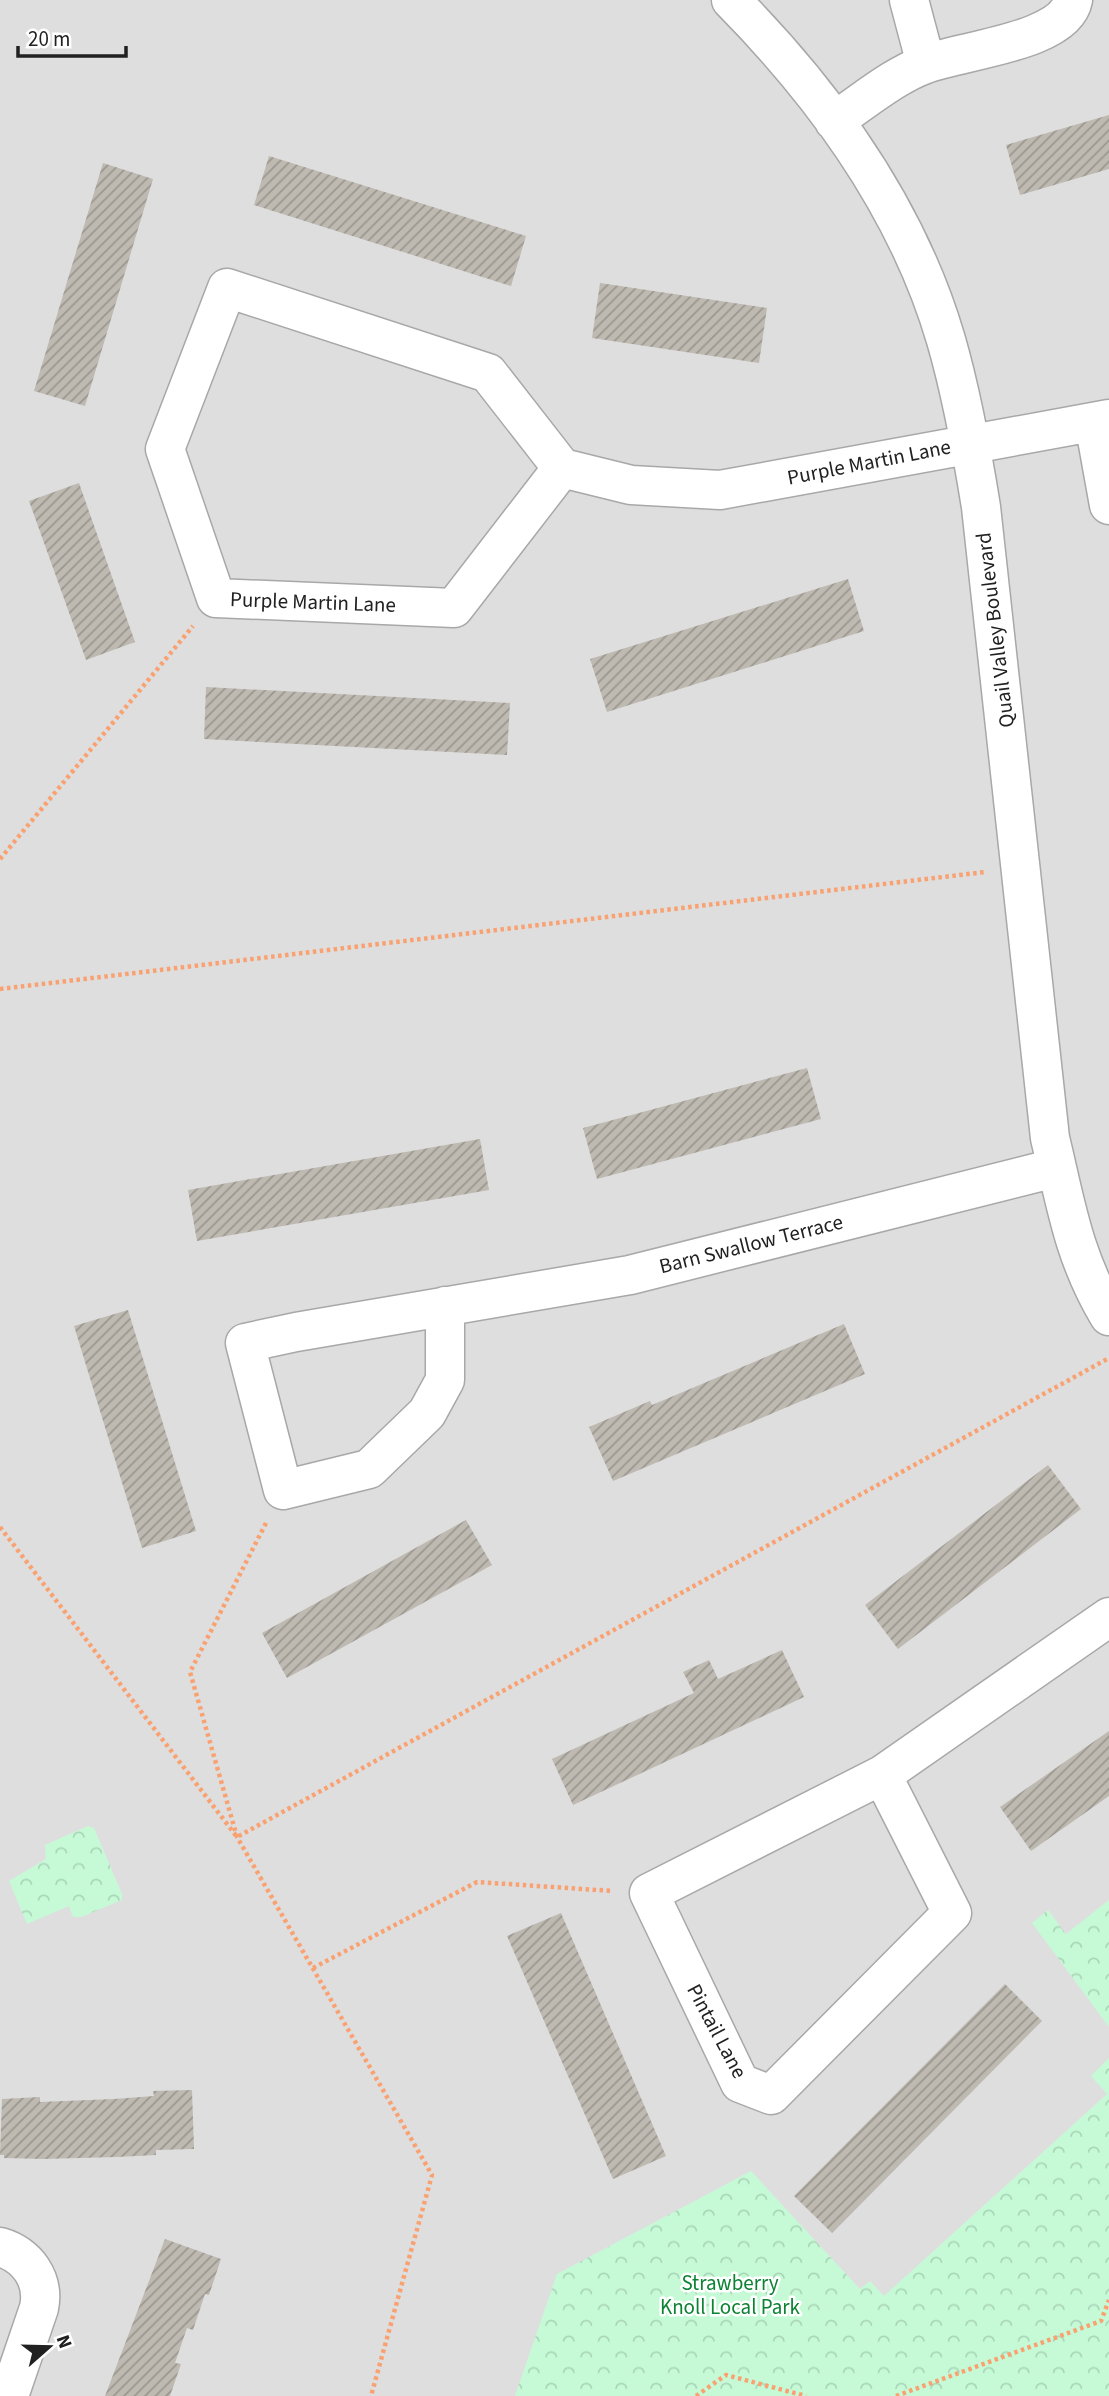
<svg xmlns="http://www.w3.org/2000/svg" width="1109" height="2396" font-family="'Source Sans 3',sans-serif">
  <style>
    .residential { fill: #dfdede }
    .park { fill: url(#park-crowns) }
    .building { fill: url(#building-hatch) }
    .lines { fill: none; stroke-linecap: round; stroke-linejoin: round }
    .minor-casing { stroke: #a8a8a8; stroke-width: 41 }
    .path { stroke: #f9a171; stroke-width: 4.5; stroke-dasharray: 3.5 3.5; stroke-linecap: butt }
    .minor { stroke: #fff; stroke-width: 38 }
    .labels { text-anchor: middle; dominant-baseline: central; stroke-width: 5; stroke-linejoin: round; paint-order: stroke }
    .street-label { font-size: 21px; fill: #212121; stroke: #fff }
    .park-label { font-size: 21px; fill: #0c8233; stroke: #fff }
  </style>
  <defs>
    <pattern id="park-crowns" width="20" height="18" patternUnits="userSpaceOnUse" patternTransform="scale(1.75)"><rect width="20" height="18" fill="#c6fad7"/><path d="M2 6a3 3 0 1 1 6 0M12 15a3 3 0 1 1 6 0" fill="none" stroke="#aad6b8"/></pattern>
    <pattern id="building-hatch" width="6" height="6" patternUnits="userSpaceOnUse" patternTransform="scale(1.75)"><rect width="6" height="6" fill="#bebab1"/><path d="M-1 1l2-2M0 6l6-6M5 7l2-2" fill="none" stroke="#9a9790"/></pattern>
  </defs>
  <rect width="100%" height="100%" fill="#f1f0e8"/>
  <path class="residential" d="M0 0H1109V2396H0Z"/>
  <path class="park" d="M88 1826 94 1828 122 1894V1900L81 1917H73L69 1906 27 1924 9 1881 46 1859 45 1845Z
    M1109 1900V2027L1032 1923 1048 1910 1066 1934Z
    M1109 2058V2396H515L557 2274 751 2171 860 2289 870 2281 884 2296 1107 2094 1091 2076Z"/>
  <path class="building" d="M1109 115V169L1020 195 1006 145Z
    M269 156 526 236 511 286 254 205Z
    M103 163 153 179 85 406 34 391Z
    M600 283 767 308 759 363 592 338Z
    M79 483 135 642 86 660 29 501Z
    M848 579 864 631 607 712 590 659Z
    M206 687 510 703 507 755 204 739Z
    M807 1068 821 1119 597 1179 583 1128Z
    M480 1139 489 1190 197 1241 188 1190Z
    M128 1310 196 1531 142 1548 74 1326Z
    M844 1324 865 1374 613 1481 589 1427 650 1401 652 1405Z
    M1048 1465 1081 1509 898 1649 865 1605Z
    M466 1520 492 1565 287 1678 262 1633Z
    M782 1650 804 1697 573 1805 552 1759 694 1693 683 1672 709 1660 718 1679Z
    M1109 1731V1796L1031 1851 1000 1807Z
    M561 1913 666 2156 613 2179 507 1936Z
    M1005 1984 1042 2021 832 2233 794 2196Z
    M192 2090 194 2149 156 2150V2155L117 2157 43 2159 4 2158V2155H0L2 2099 40 2097V2102L114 2099 154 2096 153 2091Z
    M165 2239 221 2259 209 2295 205 2294 193 2330 187 2328 175 2363 181 2364 170 2396H105Z"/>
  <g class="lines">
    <defs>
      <path id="minor" d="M731 0C825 95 908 210 946 340 962 395 972 451 981 507L1050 1138C1066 1204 1073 1256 1109 1316
        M909 0 926 64
        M834 121C863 102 893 76 926 64 962 50 1065 42 1073 0
        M1094 422 1109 505
        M562 468 454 608 216 598 165 449 227 288 488 373 562 468 631 485 720 490 1109 419
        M445 1306V1380L427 1413 369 1469 283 1490 245 1343 296 1332 630 1275 1055 1168
        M882 1775 952 1913 771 2095 740 2083 649 1893 882 1775 1109 1617
        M0 2247C27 2255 45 2279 39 2308L9 2396"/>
    </defs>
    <use href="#minor" class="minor-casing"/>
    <path class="path" d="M0 859 193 626
      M0 989 985 872
      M266 1523 190 1672 237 1837 432 2175 371 2396
      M0 1527 237 1837 1109 1358
      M313 1968 477 1882 613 1891
      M696 2396 726 2375 806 2396
      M896 2396 1101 2321 1109 2300"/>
    <use href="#minor" class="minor"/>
  </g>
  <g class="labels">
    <g class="street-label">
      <text transform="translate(869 462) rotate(-11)">Purple Martin Lane</text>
      <text transform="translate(313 602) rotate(2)">Purple Martin Lane</text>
      <text transform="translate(995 630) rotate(-97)">Quail Valley Boulevard</text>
      <text transform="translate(751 1244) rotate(-14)">Barn Swallow Terrace</text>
      <text transform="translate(717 2031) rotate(62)">Pintail Lane</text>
    </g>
    <g class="park-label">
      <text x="730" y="2283">Strawberry<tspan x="730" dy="24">Knoll Local Park</tspan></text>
    </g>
  </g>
  <g transform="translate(49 2347) rotate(70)" stroke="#ffffff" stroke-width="5" paint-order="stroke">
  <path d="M0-5L12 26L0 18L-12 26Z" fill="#212121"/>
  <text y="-10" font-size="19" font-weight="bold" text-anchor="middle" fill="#212121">N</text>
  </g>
  <path d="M18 46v10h108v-10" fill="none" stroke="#212121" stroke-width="3.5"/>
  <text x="28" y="46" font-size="21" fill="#212121" stroke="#ffffff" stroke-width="5" paint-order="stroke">20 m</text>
</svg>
